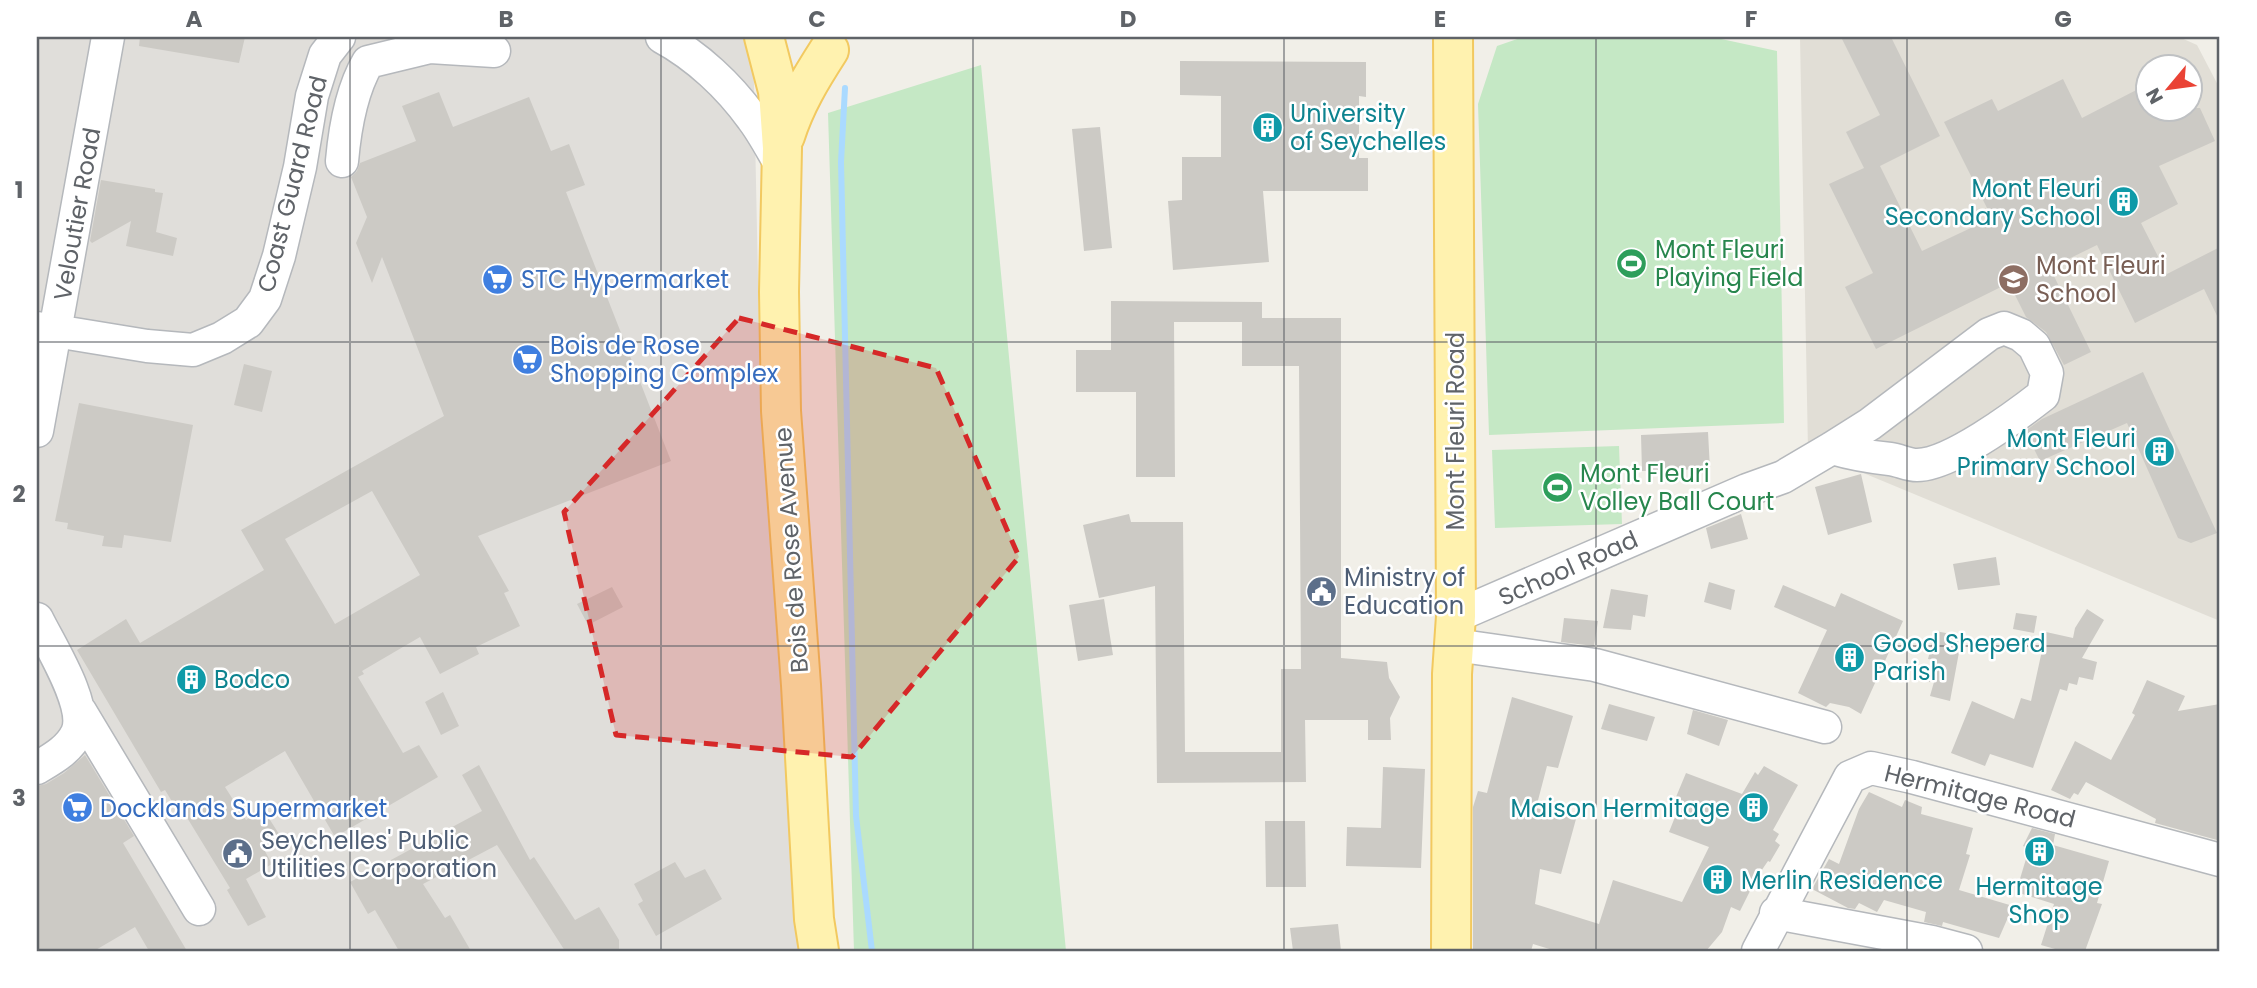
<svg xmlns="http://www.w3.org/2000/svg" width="2257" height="988" font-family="Poppins,sans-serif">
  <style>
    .industrial { fill: #e0deda }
    .education { fill: #e1ded6; fill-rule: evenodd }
    .green { fill: #c5e8c5 }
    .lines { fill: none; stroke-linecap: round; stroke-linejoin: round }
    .stream { stroke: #aadaff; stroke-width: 6 }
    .building { fill: #cccac5; fill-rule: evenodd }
    .minor-casing { stroke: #b5b8bc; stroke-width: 35 }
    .major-casing { stroke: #f2c960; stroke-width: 42 }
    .minor { stroke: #fff; stroke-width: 32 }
    .major { stroke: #fff2af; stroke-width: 38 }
    .marked { fill: #d62828; fill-opacity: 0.2; stroke: #d62828; stroke-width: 5; stroke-dasharray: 14 9; stroke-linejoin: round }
    .grid { fill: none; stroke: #5f6368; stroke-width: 2; stroke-opacity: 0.55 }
    .labels { text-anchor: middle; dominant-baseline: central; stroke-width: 5; stroke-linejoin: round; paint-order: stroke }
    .culture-label { font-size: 24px; fill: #0d838f; stroke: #fff; text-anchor: start }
    .street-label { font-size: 24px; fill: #5f6368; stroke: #fff }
    .leisure-label { font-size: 24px; fill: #27864d; stroke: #fff; text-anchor: start }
    .education-label { font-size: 24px; fill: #785e54; stroke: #fff; text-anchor: start }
    .shop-label { font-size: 24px; fill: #366cbe; stroke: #fff; text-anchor: start }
    .service-label { font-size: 24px; fill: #4e5e75; stroke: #fff; text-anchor: start }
    .neatline { fill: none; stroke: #5f6368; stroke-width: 2.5 }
    .grid-label { font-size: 23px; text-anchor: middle; font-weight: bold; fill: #5f6368 }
  </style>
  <rect width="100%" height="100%" fill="#f1efe8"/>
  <path class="industrial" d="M37 37H753L760 376 789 686 804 951H37Z"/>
  <path class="education" d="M1800 37H2179L2197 45 2220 89V621L1808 450ZM2148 66H2190V108H2148Z"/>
  <path class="green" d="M1523 37H1712L1777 51 1784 423 1489 435 1478 104 1497 46Z
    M981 65 1066 951H854L828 113Z
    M1619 446 1622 524 1495 528 1492 450Z"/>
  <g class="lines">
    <path class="stream" d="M845 88 841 162 856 816 872 951"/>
  </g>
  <path class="building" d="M140 37H245L239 63 139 46Z
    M1841 37H1891L1940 136 1880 166 1922 251 1992 218 1944 122 1992 99 1998 111 2063 79 2082 118 2148 84V108H2200L2215 141 2159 166 2178 204 2141 223 2167 274 2220 247V322L2204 289 2135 323 2097 245 2050 268 2091 352 2064 365 2046 332 2026 317 2009 283 1876 349 1845 287 1873 273 1829 184 1864 168 1846 132 1880 115Z
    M1180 61 1366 62V97L1359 96V158H1368V191H1263L1269 262 1173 270 1168 201 1182 200V157H1221V96L1180 95Z
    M439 92 453 127 529 97 551 151 569 144 585 185 566 192 671 461 478 536 509 591 504 593 520 626 476 647 479 654 440 674 420 637 362 671 364 674 358 677 403 753 419 745 438 777 335 837 285 751 225 787 246 820 263 809 279 834 261 844 272 864 246 879 266 917 248 926 227 890 230 888 183 811 179 813 165 790 161 792 77 650 126 619 140 643 264 570 241 530 444 416 382 257 372 283 356 243 367 217 351 177 357 171 360 163 416 141 402 106ZM372 491 420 575 335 624 285 539Z
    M1100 127 1112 248 1084 251 1072 129Z
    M101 180 155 189V192L163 193 156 232 177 238 173 256 126 246 131 221 92 243 90 241Z
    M1111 301 1262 302V318H1341V658L1387 662 1389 678 1400 697 1390 718 1391 740H1368V720H1305L1306 782 1157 783 1155 586 1099 598 1083 525 1129 514 1131 522H1183L1185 752H1281V669H1301L1299 366H1242V322H1174L1175 477H1136V392H1076V350H1111Z
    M244 364 272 371 262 412 234 405Z
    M2143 372 2217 533 2191 543 2178 538 2127 423 2040 461 2025 431 2042 419Z
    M79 403 193 425 171 542 124 535 122 548 102 546 104 536 67 529 68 523 55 521Z
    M1708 432 1710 469 1642 471 1641 435Z
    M1861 474 1872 522 1828 535 1815 487Z
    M1741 514 1748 539 1711 549 1706 528Z
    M1996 557 2000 585 1958 590 1953 564Z
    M1709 582 1735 590 1731 610 1704 602Z
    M1783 585 1835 607 1841 593 1903 621 1861 714 1849 707 1830 703 1826 707 1798 693 1827 630 1774 607Z
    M612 587 623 607 588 625 577 604Z
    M1611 589 1648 595 1645 617 1633 615 1631 630 1603 628Z
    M1104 599 1113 655 1078 661 1069 605Z
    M2087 609 2104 620 2082 658 2097 662 2093 680 2079 677 2077 685 2069 683 2067 691 2060 689 2033 768 1990 754 1985 766 1951 753 1972 701 2014 719 2021 698 2031 701 2046 632 2073 638 2075 628Z
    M2016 613 2037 616 2034 633 2013 629Z
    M1564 618 1598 621 1594 646 1561 642Z
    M1935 631 1962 636 1950 701 1930 696 1934 682H1929L1934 660 1928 659Z
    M2147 680 2185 696 2178 711 2220 704V832L2217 840 2155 823 2156 819 2086 782 2078 795 2074 793 2070 799 2051 790 2075 741 2111 760 2135 715 2132 713Z
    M443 692 459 726 441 735 425 702Z
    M1512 697 1573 716 1558 768 1547 766 1536 808 1576 819 1561 874 1540 869 1535 904 1599 924 1613 880 1682 902 1709 847 1669 832 1677 812 1671 809 1686 773 1742 794 1755 772 1758 775 1764 766 1798 785 1773 830 1779 834 1775 841 1780 845 1770 862 1768 861 1748 890 1750 891 1740 911 1731 907 1722 932 1706 951H1556L1533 944 1531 951H1473V807L1478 791 1487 793Z
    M1609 704 1655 717 1647 741 1601 729Z
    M1693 710 1728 720 1719 746 1687 734Z
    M85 755 134 836 123 843 187 951H149L135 927 94 951H37V786L46 784 64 773Z
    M479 765 530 860 534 857 575 920 599 907 619 940V951H565L497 845 423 884 445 918 450 915 471 951H399L375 910 368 914 350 882 482 811 462 775Z
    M1383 767 1425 769 1421 868 1346 866 1347 827 1381 828Z
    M1869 792 1902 807 1905 800 1922 807 1921 814 1973 828 1966 854 1970 855 1959 890 2013 906 1999 938 1943 922 1942 926 1924 922 1926 912 1884 900 1877 912 1859 903 1855 909 1848 908 1812 889 1829 859 1839 864 1859 809Z
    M1265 821H1305L1306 887H1266Z
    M2032 828 2055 834 2053 845 2109 861 2097 903 2102 904 2085 951H2062L2041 945 2054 904 2016 892 2029 849 2023 846Z
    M675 862 685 878 705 869 722 899 656 936 638 904 643 901 634 884Z
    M1338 924 1341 951H1293L1290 928Z"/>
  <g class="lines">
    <defs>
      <path id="minor" d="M662 37C697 56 729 86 752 118 763 132 772 150 781 165
        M342 161C345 127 351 91 368 62L430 47 494 51
        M37 328 147 346 193 350 222 338 248 322 265 299 279 256 300 167 312 96 325 55 339 37
        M37 431 108 37
        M1456 616 1747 490 1783 477 1832 448 1870 424 1989 334 2004 328 2021 335 2034 346 2047 373 2043 395C2016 416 1950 465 1917 465 1908 465 1899 460 1890 459 1870 457 1852 454 1832 448
        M37 619C49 644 89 706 77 733 69 750 52 759 37 768
        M1455 645 1595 665 1825 727
        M80 711 199 909
        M1776 913 1932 942 1966 951
        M1758 951 1850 777 1871 768 1912 777 2220 860"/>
      <path id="major" d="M764 37 778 91 782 148 779 292 781 411 801 685 814 919 819 951
        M785 136C795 104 811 78 829 50
        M1451 951 1452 674 1456 616 1453 37"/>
    </defs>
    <use href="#minor" class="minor-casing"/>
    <use href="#major" class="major-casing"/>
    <use href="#minor" class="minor"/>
    <use href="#major" class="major"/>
  </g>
  <path class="marked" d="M739 318 936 368 1019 557 852 757 616 735 564 512Z"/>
  <path class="grid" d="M350 37V951M661 37V951M973 37V951M1284 37V951M1596 37V951M1907 37V951M37 342H2220M37 646H2220"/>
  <defs>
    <symbol id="building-disc" viewBox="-11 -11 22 22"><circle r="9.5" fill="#0f9aa8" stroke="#fff"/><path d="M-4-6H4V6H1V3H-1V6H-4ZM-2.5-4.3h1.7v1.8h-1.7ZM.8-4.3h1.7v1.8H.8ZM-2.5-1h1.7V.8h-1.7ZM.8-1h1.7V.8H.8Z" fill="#fff"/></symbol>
    <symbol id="stadium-disc" viewBox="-11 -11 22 22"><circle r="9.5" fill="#2e9e5b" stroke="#fff"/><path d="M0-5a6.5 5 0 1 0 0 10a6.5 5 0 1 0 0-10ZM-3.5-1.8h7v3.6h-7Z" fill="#fff"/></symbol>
    <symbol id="supermarket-disc" viewBox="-11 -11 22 22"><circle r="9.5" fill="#3f7fe0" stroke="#fff"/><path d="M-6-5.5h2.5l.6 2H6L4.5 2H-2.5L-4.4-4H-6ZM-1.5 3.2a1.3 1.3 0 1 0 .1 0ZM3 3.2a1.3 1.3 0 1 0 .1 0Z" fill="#fff"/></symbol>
    <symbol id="school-disc" viewBox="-11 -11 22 22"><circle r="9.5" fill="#8d6e63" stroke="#fff"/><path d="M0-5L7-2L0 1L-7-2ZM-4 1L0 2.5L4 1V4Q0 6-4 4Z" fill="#fff"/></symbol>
    <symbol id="civic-disc" viewBox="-11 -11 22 22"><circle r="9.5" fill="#5c6f8a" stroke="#fff"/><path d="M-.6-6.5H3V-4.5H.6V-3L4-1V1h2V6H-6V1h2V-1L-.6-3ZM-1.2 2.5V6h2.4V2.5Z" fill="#fff"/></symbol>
  </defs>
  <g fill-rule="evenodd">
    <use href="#building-disc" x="1250" y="110" width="35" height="35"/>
    <use href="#building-disc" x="2106" y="184" width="35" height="35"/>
    <use href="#stadium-disc" x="1614" y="246" width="35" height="35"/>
    <use href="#supermarket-disc" x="480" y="262" width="35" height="35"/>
    <use href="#school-disc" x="1996" y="262" width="35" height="35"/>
    <use href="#supermarket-disc" x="510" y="342" width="35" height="35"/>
    <use href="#building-disc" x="2142" y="434" width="35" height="35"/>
    <use href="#stadium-disc" x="1540" y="470" width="35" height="35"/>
    <use href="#civic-disc" x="1304" y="574" width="35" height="35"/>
    <use href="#building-disc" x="1832" y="640" width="35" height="35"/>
    <use href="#building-disc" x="174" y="662" width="35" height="35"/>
    <use href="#supermarket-disc" x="60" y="790" width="35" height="35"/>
    <use href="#building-disc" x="1736" y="790" width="35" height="35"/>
    <use href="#building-disc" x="2022" y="834" width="35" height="35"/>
    <use href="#civic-disc" x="220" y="836" width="35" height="35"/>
    <use href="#building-disc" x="1700" y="862" width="35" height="35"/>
  </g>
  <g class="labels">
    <g class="culture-label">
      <text x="1290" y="113">University<tspan x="1290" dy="28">of Seychelles</tspan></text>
      <text x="2101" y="188" text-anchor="end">Mont Fleuri<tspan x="2101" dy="28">Secondary School</tspan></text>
      <text x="2136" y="438" text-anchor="end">Mont Fleuri<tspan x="2136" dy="28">Primary School</tspan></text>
      <text x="1873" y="643">Good Sheperd<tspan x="1873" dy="28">Parish</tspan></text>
      <text x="214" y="679">Bodco</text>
      <text x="1730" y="808" text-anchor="end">Maison Hermitage</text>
      <text x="1741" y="880">Merlin Residence</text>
      <text x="2039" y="886" text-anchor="middle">Hermitage<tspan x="2039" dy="28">Shop</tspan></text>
    </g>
    <g class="street-label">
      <text transform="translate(292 184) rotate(-76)">Coast Guard Road</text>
      <text transform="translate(77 214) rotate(-80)">Veloutier Road</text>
      <text transform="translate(1455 431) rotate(-90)">Mont Fleuri Road</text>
      <text transform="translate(791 550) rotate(-94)">Bois de Rose Avenue</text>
      <text transform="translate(1568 568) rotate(-24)">School Road</text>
      <text transform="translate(1980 796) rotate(14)">Hermitage Road</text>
    </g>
    <g class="leisure-label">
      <text x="1655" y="249">Mont Fleuri<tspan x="1655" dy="28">Playing Field</tspan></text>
      <text x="1580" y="473">Mont Fleuri<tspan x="1580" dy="28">Volley Ball Court</tspan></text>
    </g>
    <g class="education-label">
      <text x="2036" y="265">Mont Fleuri<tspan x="2036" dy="28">School</tspan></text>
    </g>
    <g class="shop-label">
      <text x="521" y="279">STC Hypermarket</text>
      <text x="550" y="345">Bois de Rose<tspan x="550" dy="28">Shopping Complex</tspan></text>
      <text x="100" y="808">Docklands Supermarket</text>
    </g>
    <g class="service-label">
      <text x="1344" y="577">Ministry of<tspan x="1344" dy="28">Education</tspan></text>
      <text x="261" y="840">Seychelles' Public<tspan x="261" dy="28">Utilities Corporation</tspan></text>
    </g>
  </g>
  <rect width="2257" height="988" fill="none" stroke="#ffffff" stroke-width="77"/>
  <g transform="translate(2169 88) rotate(241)"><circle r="33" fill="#ffffff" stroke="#bfc1c3" stroke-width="2"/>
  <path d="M0-5L12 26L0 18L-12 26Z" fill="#ea4335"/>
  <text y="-10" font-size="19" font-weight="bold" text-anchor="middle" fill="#5f6368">N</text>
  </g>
  <rect x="38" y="38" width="2180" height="912" class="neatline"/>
  <g class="grid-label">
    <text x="194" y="27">A</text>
    <text x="506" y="27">B</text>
    <text x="817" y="27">C</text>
    <text x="1128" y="27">D</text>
    <text x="1440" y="27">E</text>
    <text x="1751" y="27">F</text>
    <text x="2063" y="27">G</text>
    <text x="19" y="198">1</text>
    <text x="19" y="502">2</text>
    <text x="19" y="806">3</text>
  </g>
</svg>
